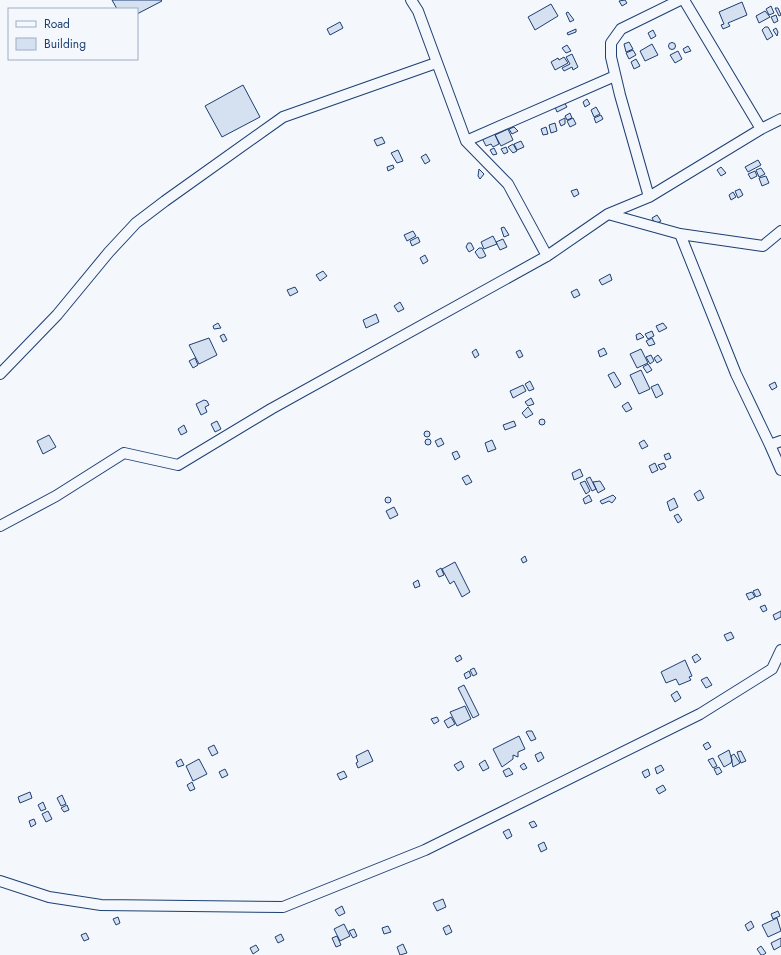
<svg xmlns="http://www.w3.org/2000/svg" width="781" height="955" font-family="Jost,sans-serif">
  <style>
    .building { fill: #d5e0f0; stroke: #1d3f73 }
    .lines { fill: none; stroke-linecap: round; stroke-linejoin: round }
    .minor-casing { stroke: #1d3f73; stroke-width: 12 }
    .minor { stroke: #f4f7fb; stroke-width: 10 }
  </style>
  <rect width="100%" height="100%" fill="#f4f7fb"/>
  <path class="building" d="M112 0H161L162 1 137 14V9H117Z
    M625 0 627 3 622 6 619 1Z
    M742 2 747 15 728 23 730 26 723 29 721 25 724 24 719 12Z
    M551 4 558 16 535 30 528 17Z
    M771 6 774 13 769 15 766 9Z
    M775 8H778L781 15 779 16Z
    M765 11 770 17 759 23 756 16Z
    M568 12 574 20 570 22 566 13Z
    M776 15 778 21 774 23 771 17Z
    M340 22 343 28 330 35 327 29Z
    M765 27H768L773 36 767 40 762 30Z
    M776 28 778 32 777 36 773 30Z
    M576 29V32L568 35 567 33Z
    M653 30 656 36 651 39 648 33Z
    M629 42 633 49 626 52 624 44Z
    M668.5 46a3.5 3.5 0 1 1 7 0a3.5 3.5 0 1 1-7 0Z
    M652 44 658 55 645 61 640 51Z
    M567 45 571 51 566 53 562 48Z
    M688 46 691 51 685 53 683 49Z
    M633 50 636 55 629 59 626 53Z
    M678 51 682 59 675 63 670 55Z
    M572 54 578 67 573 70 572 67 564 71 562 68 570 64 566 57Z
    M564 57 568 63 555 70 551 62 558 58 559 60Z
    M636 59 640 66 634 69 631 62Z
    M243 85 260 117 222 137 205 106Z
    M587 99 590 104 585 107 583 102Z
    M564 102 567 107 557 112 555 107Z
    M596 107 600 114 594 117 591 110Z
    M570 113 572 118 567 120 565 116Z
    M601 115 603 119 596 123 594 118Z
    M565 118V124L561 126 559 121Z
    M573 118 576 124 570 127 567 121Z
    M555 123 557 131 551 133 549 125Z
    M514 127 518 131 512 134 509 129Z
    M546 127 548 134 543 135 541 129Z
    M508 129 513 140 501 146 495 135Z
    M494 132 499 144 493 147 491 144 486 146 482 138Z
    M382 137 385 143 377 146 374 140Z
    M521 141 524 147 517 150 514 144Z
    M513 144 517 151 513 153 508 147Z
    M506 147 508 152 504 154 501 149Z
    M494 148 497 154 493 155 490 150Z
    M398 150 403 161 397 163 391 153Z
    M426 154 430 161 425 164 421 157Z
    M758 160 761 165 748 172 745 167Z
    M393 165 394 168 388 171 387 167Z
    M721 167 726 173 721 176 717 170Z
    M761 168 765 174 759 177 756 170Z
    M479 169 484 174 480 179 478 176Z
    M755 171 757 176 751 179 748 174Z
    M766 176 769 183 762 186 759 178Z
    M577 189 579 194 574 197 571 191Z
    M740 189 743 195 738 198 735 191Z
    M733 192 736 197 731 200 729 195Z
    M657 215 661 221 655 224 652 218Z
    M504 227 509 235 504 237 501 228Z
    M413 231 416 236 407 241 404 235Z
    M493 236 497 244 484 249 481 242Z
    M418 237 420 242 412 246 410 241Z
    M503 239 507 247 500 250 496 242Z
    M468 243H471L474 249 469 252 466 247Z
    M479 248H482L486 256 482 258H479L475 252Z
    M425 255 428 261 423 264 420 258Z
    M323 271 327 276 320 281 316 275Z
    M610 274 612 280 602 285 599 280Z
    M295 287 298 292 290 296 287 290Z
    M577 289 580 295 574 298 571 292Z
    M400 302 404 309 398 312 394 306Z
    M376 314 379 322 366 328 363 320Z
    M218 323 221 328 214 329 213 326Z
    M663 323 667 328 659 332 656 326Z
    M652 331 654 336 648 339 645 334Z
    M640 333 644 337 637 340 636 335Z
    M224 334 227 340 223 342 220 336Z
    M209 338 217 355 199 364 189 345Z
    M652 338 655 344 649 346 646 341Z
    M604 348 607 354 600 357 598 351Z
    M476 349 479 355 475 358 472 352Z
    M641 349 648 363 637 368 630 354Z
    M520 350 523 356 519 358 516 352Z
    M651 355 654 361 650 364 646 357Z
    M658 355 662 360 657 363 654 358Z
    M195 358 198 365 193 368 189 361Z
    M648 364 652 370 647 373 643 367Z
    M641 370 650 389 639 394 630 375Z
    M614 372 621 384 615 388 608 375Z
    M530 381 534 389 529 391 525 384Z
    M775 382 777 387 772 390 769 385Z
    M658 384 663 394 656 398 651 387Z
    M523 385 526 391 513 398 510 391Z
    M531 398 534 404 528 406 525 402Z
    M204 400 207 401 209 405 205 407 207 412 201 415 196 404Z
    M628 402 632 409 626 412 622 406Z
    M528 407 533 414 526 418 522 413Z
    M539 422a3 3 0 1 1 6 0a3 3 0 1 1-6 0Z
    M217 421 221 429 215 432 211 424Z
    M514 421 516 426 505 430 503 425Z
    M184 425 187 432 181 435 178 429Z
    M424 434a3 3 0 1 1 6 0a3 3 0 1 1-6 0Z
    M49 435 56 447 43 454 37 441Z
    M441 438 444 444 438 447 435 441Z
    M425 442a3 3 0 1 1 6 0a3 3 0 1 1-6 0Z
    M492 440 496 449 488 452 485 443Z
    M644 440 648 446 642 449 639 443Z
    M457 451 460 457 455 460 452 453Z
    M669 453 671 458 666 460 664 455Z
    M655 463 658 470 652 473 649 466Z
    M664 463 666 467 661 470 658 465Z
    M580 469 583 476 574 480 572 473Z
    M468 475 472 482 466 485 462 478Z
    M590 477 596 489 592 491 586 479Z
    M585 481 590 491 586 494 580 483Z
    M600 481 605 489 598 493 593 482Z
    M700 490 704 498 698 501 694 494Z
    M589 495 592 501 585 504 583 499Z
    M613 495 616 498 612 503 609 501 602 504 600 501Z
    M385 500a3 3 0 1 1 6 0a3 3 0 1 1-6 0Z
    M674 498 678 507 670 511 667 502Z
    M394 507 398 515 390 519 386 511Z
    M678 514 682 520 678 523 674 516Z
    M525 556 527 561 523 563 521 559Z
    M455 562 470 592 462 597 454 581 450 584 442 569Z
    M441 568 444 575 439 577 436 571Z
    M418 580 420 586 415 588 413 583Z
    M758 589 761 595 756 597 753 591Z
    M752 592 755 597 749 600 746 594Z
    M765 605 767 610 763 612 760 607Z
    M781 611V617L775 620 773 615Z
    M731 632 734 638 727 641 724 635Z
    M697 654 701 659 695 663 692 657Z
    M460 655 462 659 457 662 455 658Z
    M685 660 692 676 689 677 691 680 679 685 676 679 666 683 661 672Z
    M474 668 477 674 473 676 470 670Z
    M469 671 471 676 466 679 464 674Z
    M707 677 712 685 706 688 701 680Z
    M464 685 479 715 473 718 458 688Z
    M677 691 681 698 675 702 671 695Z
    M465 706 471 719 457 726 450 712Z
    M437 717 439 721 434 724 431 719Z
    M451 717 455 724 448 728 444 721Z
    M528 731H532L536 739 531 741 526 732Z
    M519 736 525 749 518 752V757L513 755V759L502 767 493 749Z
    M708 742 711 747 706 750 703 745Z
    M214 745 218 753 212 756 208 748Z
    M368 750 373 761 358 768 356 763 358 762 356 756Z
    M729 750 732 760 731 763 724 767 718 756Z
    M741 751 746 761 741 763 737 752Z
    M541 752 544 758 538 762 535 755Z
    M734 754 740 763 733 767 731 756Z
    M713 758 717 766 713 768 708 760Z
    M181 759 184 765 178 767 176 762Z
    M199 759 207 774 193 781 186 766Z
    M485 760 489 768 483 771 479 764Z
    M461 761 464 767 458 771 454 765Z
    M524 763 527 768 523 770 520 766Z
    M661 765 664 770 657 774 655 768Z
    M719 767 722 772 717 775 714 769Z
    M509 768 513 774 506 777 503 771Z
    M225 769 228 775 222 778 219 772Z
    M648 769 650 775 645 778 642 772Z
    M344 771 347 777 340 780 337 774Z
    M192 782 195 789 190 791 187 785Z
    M663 785 666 790 659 794 656 789Z
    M30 792 32 798 20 803 18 797Z
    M62 795 66 804 61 806 57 798Z
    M43 802 46 809 41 811 38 805Z
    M67 805 69 810 64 812 61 808Z
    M48 811 52 819 46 822 42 814Z
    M34 819 36 824 31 827 29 821Z
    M534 821 537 826 532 828 529 823Z
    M509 829 512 836 507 839 503 832Z
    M544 842 547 849 541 852 538 845Z
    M443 899 446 907 437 911 433 903Z
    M342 906 345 913 339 916 335 910Z
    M778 911 780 916 773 919 771 914Z
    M118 917 120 923 116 925 113 919Z
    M777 918 781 931 768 937 762 925Z
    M751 921 754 927 748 931 745 925Z
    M344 924 350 936 340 941 334 929Z
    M449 925 452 932 446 935 443 928Z
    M388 926 391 932 384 934 382 928Z
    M354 929 357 936 353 938 349 931Z
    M86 933 89 939 84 941 81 935Z
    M281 934 284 940 278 943 275 937Z
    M337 936 341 945 336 947 332 938Z
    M781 938V946L774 950 771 943Z
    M403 944 407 953 400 955 397 947Z
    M256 945 259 950 253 954 250 948Z
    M761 946 766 953 763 955H761L757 949Z"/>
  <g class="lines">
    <defs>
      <path id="minor" d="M411 0 418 11 466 141 508 184 547 256
        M684 0 761 129
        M466 141 615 76
        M649 197 620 95 611 57V43L621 29 680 0
        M608 214 680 234 763 246 781 231
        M680 234 736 374 770 445 781 441
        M0 374 57 315 109 252 136 223 165 201 283 117 436 63
        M770 445 781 470
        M0 526 56 496 124 453 178 465 271 409 547 256 608 214 649 197 761 129 781 119
        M0 881 49 897 101 905 283 907 425 850 700 714 772 669 781 650"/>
    </defs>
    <use href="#minor" class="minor-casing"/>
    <use href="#minor" class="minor"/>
  </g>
  <rect x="8" y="8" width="130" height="52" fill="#f4f7fb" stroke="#9eadc5"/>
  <rect x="16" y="21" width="20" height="6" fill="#f4f7fb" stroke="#9eadc5"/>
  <text x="44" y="28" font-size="12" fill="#1d3f73">Road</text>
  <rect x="16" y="38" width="20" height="12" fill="#d5e0f0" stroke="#9eadc5"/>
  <text x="44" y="48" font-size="12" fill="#1d3f73">Building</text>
</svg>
